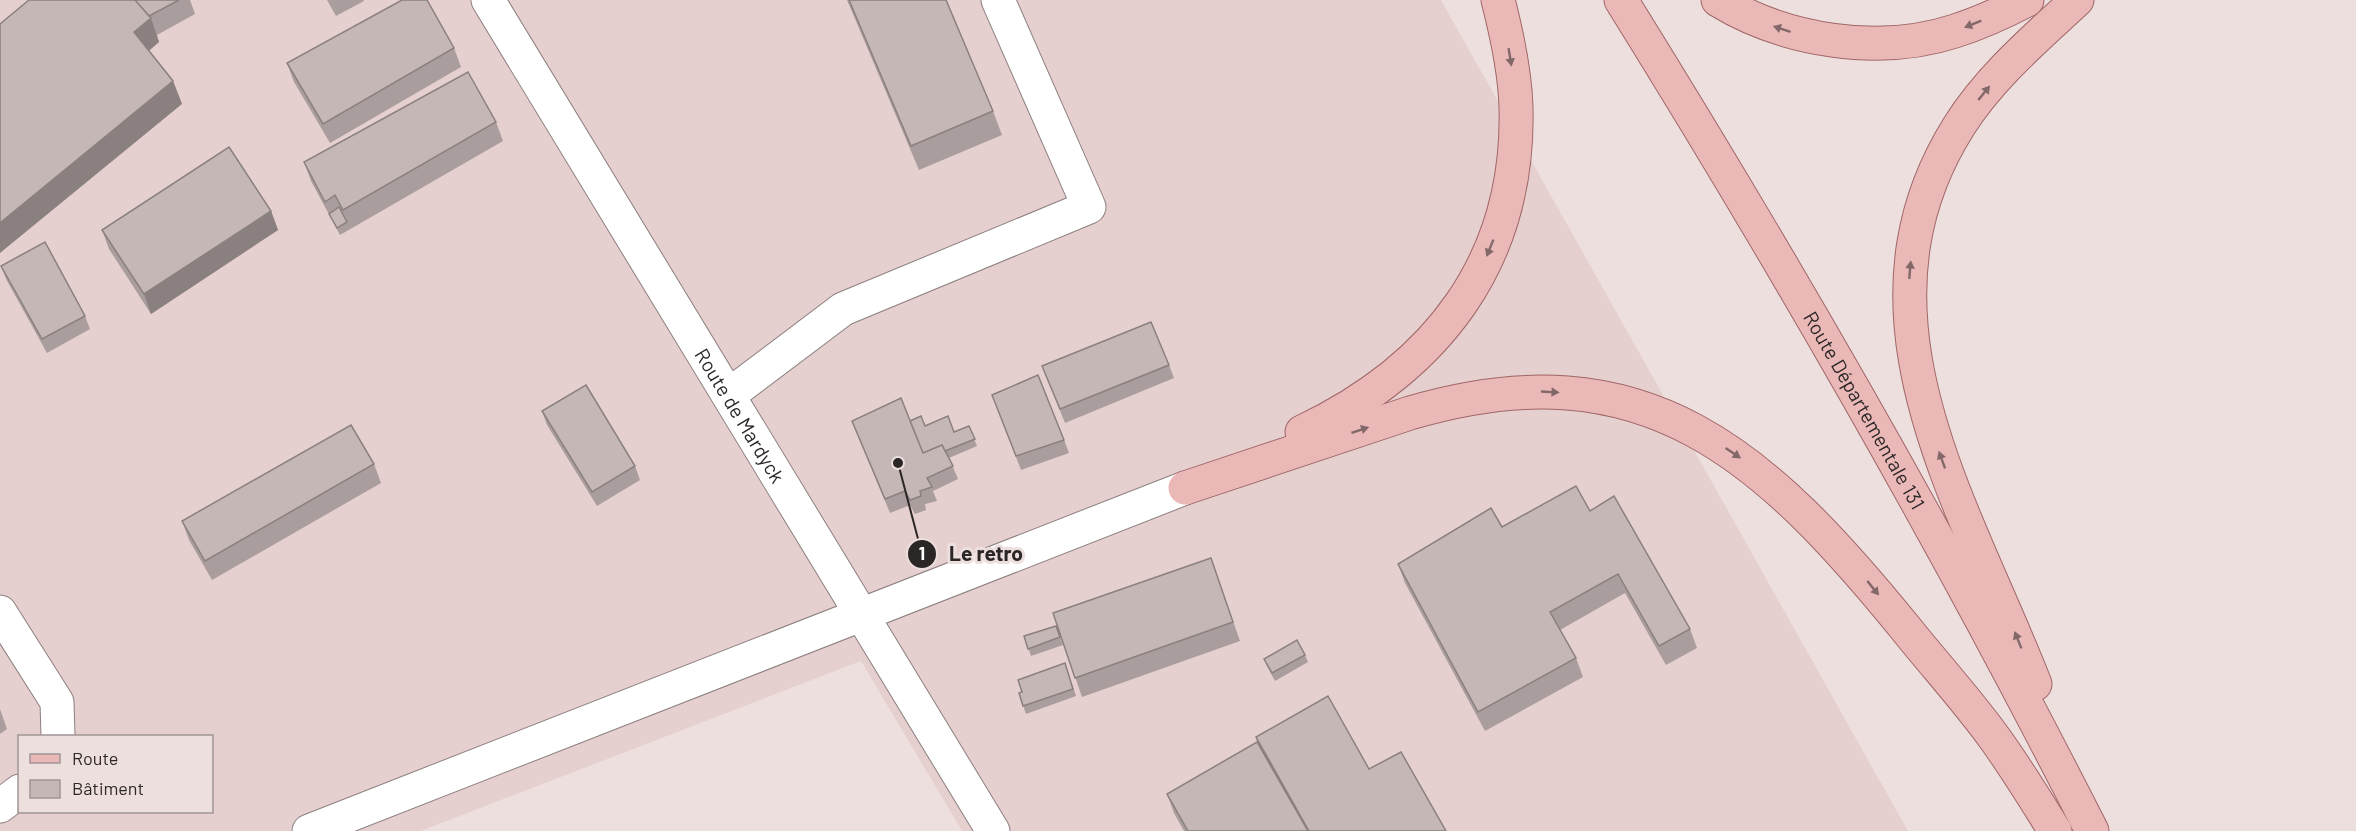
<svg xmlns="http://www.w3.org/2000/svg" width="2356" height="831" font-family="Barlow,sans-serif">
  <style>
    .built { fill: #e6d0cf; fill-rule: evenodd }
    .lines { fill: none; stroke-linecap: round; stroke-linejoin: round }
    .minor-casing { stroke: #8c7f7f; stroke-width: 35 }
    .major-casing { stroke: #9f6666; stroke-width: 35 }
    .minor { stroke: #fff; stroke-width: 33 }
    .major { stroke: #ebb8b8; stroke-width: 33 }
    .wall { fill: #a99d9d }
    .shaded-wall { fill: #8a807f }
    .building { fill: #c5b7b6; stroke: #8a807f; stroke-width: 1.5 }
    .oneway { fill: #826868 }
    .labels { text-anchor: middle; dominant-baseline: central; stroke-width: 6; stroke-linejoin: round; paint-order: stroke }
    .street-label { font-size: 20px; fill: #2c2727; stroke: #eedfdf }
    .leader { fill: none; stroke: #2c2727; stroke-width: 2 }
    .callout-dot { fill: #2c2727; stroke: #eedfdf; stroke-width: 2 }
    .mark-label { font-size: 18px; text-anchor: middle; font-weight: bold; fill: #fff }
    .callout-label { font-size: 21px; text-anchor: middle; font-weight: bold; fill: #2c2727; stroke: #eedfdf; stroke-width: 6; stroke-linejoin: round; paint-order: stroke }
  </style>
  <rect width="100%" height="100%" fill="#eedfdf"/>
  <path class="built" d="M0 0H1441L1908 831H962L861 661 421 831H0ZM20 736H212V812H20Z"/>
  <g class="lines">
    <defs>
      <g id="minor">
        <path id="s1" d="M488 0 993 831"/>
        <path d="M729 395 843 309 1089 207 998 0"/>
        <path d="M0 612 57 702 58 736"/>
        <path d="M0 806 20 791"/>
        <path d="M309 831 1185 488"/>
      </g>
      <g id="major">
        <path id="s2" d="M1621 0C1789 270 1948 547 2092 831"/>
        <path d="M1718 0C1785 41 1879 56 1955 31 1980 23 2004 12 2027 0"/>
        <path d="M1302 432C1437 368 1520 261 1516 107 1515 71 1507 35 1498 0"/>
        <path d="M1185 488 1410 413C1646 343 1766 457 1907 630 1935 665 1966 699 1993 736 2015 766 2035 799 2055 831"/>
        <path d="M2035 684C1965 504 1840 315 1959 126 1990 77 2035 39 2077 0"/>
      </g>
    </defs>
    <use href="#minor" class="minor-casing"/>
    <use href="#major" class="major-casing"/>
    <use href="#minor" class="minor"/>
    <use href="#major" class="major"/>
  </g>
  <path class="wall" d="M29 0H190L195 14 157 35 159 42 149 51 173 81 182 104Z
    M327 0H363L364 1 336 16Z
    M847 0H946L993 111 1002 135 919 170Z
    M454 48 461 67 330 143 294 82 287 63Z
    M496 122 503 141 340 235 311 181 304 162Z
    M271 211 278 230 151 314 109 249 102 230Z
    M1 266 85 316 90 329 47 353 6 279Z
    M1169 365 1174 378 1065 423 1042 366Z
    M992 395 1064 440 1069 453 1021 470Z
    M542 411 635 466 640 480 597 506 547 425Z
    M852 421H910L925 426 954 432 969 426 977 446 949 458 958 479 933 491 937 501 925 504 926 510 915 514 910 505 890 513Z
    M374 464 381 483 212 580 189 540 182 521Z
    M1590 511 1690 629 1697 648 1666 665 1625 593 1560 630 1576 658 1583 677 1485 731 1405 583 1398 564 1502 527Z
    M1211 558 1240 641 1082 697 1053 613Z
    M1056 626 1063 645 1031 656 1024 636Z
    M1305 655 1308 662 1275 681 1267 666 1264 659Z
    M1065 663 1076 696 1026 714 1019 693 1022 692Z
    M0 709 7 729 0 734Z
    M1256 737 1369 769 1446 831H1184L1174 813 1167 794 1257 742Z"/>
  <path class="shaded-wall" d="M151 18 159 42 142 56 134 32Z
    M173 81 182 104 0 253V223Z
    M271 211 278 230 151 314 144 294Z"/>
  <path class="building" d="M29 0H135L151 18 134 32 173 81 0 223V24Z
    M135 0H179L149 16Z
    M402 0H427L454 48 323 124 287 63Z
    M849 0H946L993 111 911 146Z
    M468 72 496 122 343 210 335 195 325 202 304 162Z
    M229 147 271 211 144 294 102 230Z
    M339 207 347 222 337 228 329 214Z
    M45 242 85 316 42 339 1 266Z
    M1151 322 1169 365 1060 409 1042 366Z
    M1038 375 1064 440 1016 456 992 395Z
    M586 385 635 466 592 492 542 411Z
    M901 398 923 453 942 445 953 466 927 478 932 487 920 491 921 496 910 500 905 491 885 499 852 421Z
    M921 416 925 426 948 416 954 432 969 426 975 439 945 451 942 445 923 453 910 421Z
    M351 425 374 464 205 561 182 521Z
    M1576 486 1590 511 1614 496 1690 629 1659 646 1618 574 1550 612 1576 658 1478 712 1398 564 1491 508 1502 527Z
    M1211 558 1233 622 1075 678 1053 613Z
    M1056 626 1060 637 1028 649 1024 636Z
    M1297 640 1305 655 1272 673 1264 659Z
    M1065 663 1073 689 1023 706 1019 693 1022 692 1018 680Z
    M1328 696 1369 769 1401 752 1446 831H1309L1256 737Z
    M1257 742 1308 831H1188L1167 794Z"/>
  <defs><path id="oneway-solid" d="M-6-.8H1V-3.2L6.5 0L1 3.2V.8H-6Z" transform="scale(1.5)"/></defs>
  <g class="oneway">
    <use href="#oneway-solid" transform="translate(1973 24) rotate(158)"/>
    <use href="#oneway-solid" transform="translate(1782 29) rotate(-162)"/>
    <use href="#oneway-solid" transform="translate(1510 57) rotate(81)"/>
    <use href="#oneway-solid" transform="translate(1984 93) rotate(-51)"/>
    <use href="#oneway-solid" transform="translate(1490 248) rotate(112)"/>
    <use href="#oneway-solid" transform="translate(1910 270) rotate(-85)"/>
    <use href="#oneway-solid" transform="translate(1550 392) rotate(3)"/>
    <use href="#oneway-solid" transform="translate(1360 430) rotate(-18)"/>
    <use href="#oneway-solid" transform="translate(1733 453) rotate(34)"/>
    <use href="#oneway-solid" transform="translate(1942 460) rotate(-110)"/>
    <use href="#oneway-solid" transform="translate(1873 588) rotate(51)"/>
    <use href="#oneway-solid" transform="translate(2018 640) rotate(-112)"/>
  </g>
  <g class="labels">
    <g class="street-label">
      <text stroke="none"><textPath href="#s2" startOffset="477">Route Départementale 131</textPath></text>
      <text stroke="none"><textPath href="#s1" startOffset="486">Route de Mardyck</textPath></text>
    </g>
  </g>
  <path class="leader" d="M898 463L922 554"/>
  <g class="callout-dot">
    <circle cx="898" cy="463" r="6"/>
    <circle cx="922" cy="554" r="15"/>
  </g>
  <g class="mark-label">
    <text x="922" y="560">1</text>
  </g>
  <g class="callout-label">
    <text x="986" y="561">Le retro</text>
  </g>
  <rect x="18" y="735" width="195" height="78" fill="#eedfdf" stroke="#a09595" stroke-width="1.5"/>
  <rect x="30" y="754" width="30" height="9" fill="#ebb8b8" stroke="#a09595" stroke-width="1.5"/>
  <text x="72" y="765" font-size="18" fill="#2c2727">Route</text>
  <rect x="30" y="780" width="30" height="18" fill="#c5b7b6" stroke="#a09595" stroke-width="1.5"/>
  <text x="72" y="795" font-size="18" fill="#2c2727">Bâtiment</text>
</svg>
